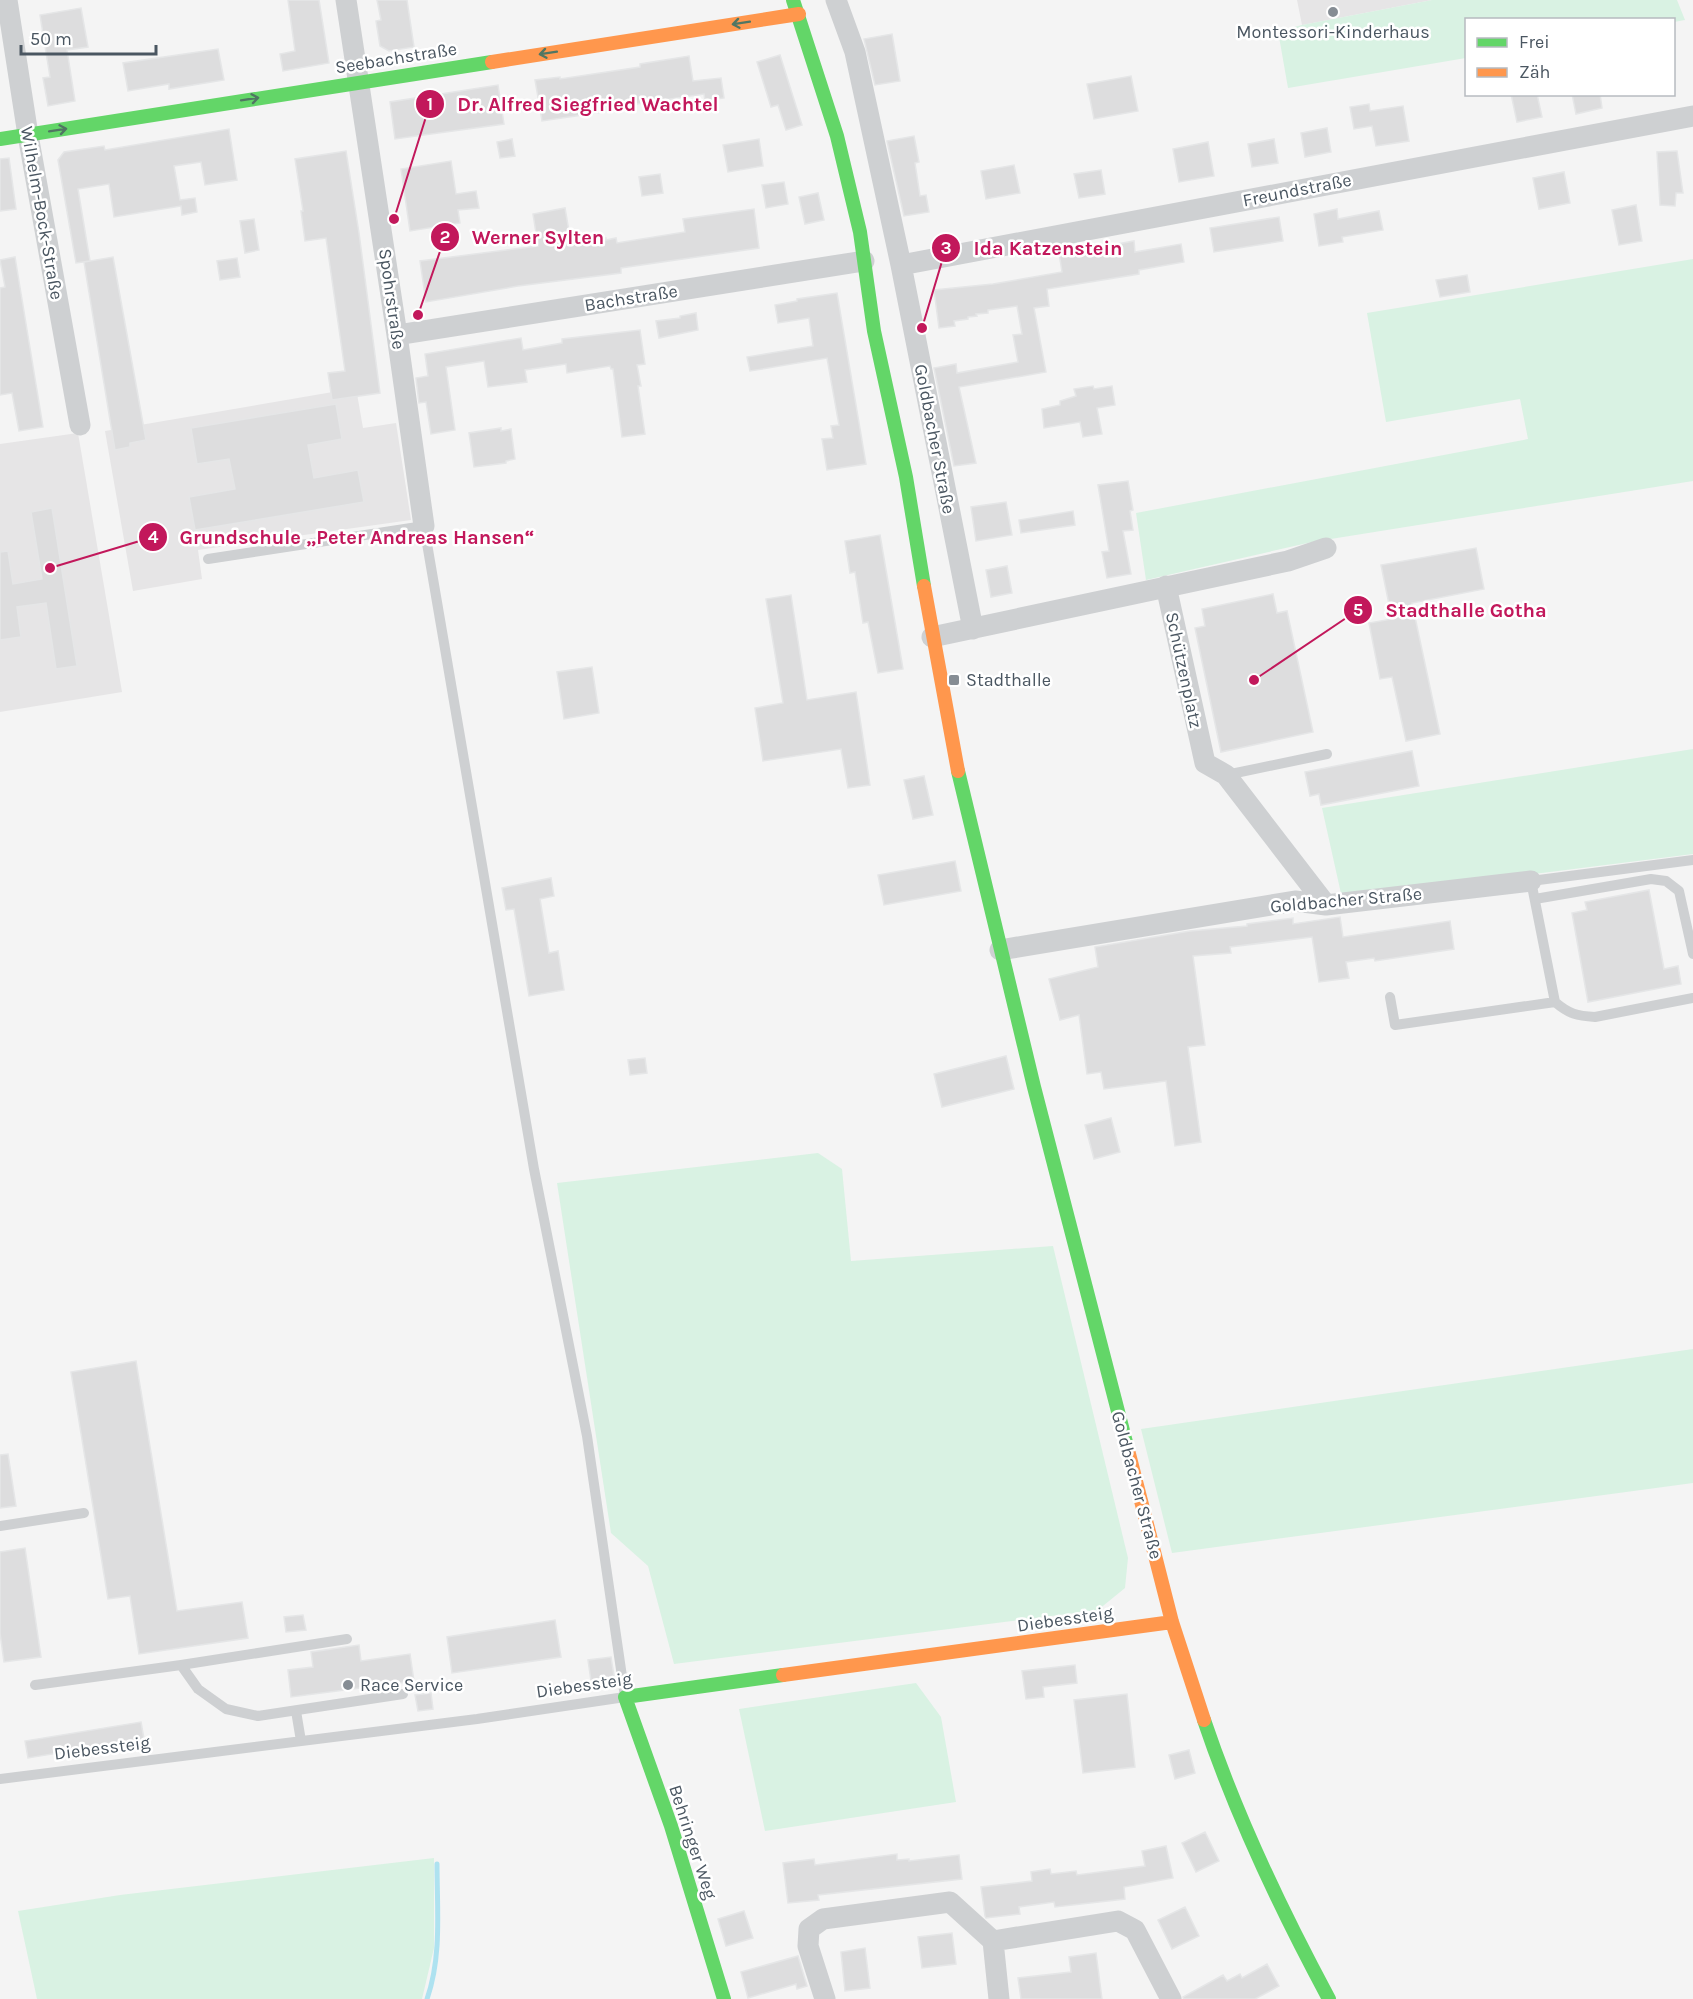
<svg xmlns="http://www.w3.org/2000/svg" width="1693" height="1999" font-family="Karla,sans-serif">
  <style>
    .education { fill: #e6e5e6 }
    .green { fill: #d9f2e3 }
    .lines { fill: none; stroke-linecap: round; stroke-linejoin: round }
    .stream { stroke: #aee2f0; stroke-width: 5 }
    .building { fill: #ddddde; stroke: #e5e6e7; stroke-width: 1.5 }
    .lane { stroke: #ced0d2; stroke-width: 10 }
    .street { stroke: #ced0d2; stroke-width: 21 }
    .fast { stroke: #63d668; stroke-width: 14 }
    .slow { stroke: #ff974d; stroke-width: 14 }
    .oneway { stroke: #507663 }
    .poi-dot { fill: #868d94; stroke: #fff; stroke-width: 2 }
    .labels { text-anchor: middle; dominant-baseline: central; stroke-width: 5; stroke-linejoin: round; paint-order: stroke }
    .poi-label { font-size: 18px; fill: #4a5661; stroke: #fff; text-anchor: start }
    .street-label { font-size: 18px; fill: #4a5661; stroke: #fff }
    .leader { fill: none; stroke: #c2185b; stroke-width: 2 }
    .callout-dot { fill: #c2185b; stroke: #fff; stroke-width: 2 }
    .mark-label { font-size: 18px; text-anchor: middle; font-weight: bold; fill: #fff }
    .callout-label { font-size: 20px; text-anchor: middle; font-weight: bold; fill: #c2185b; stroke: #fff; stroke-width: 5; stroke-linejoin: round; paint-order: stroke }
  </style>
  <rect width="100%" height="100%" fill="#f4f4f4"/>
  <path class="education" d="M1297 0H1432L1302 25Z
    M356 388 363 428 396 423 411 520 198 550 202 579 133 591 105 431Z
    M78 433 122 692 0 712V444Z"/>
  <path class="green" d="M1432 0H1677L1685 20 1674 22V20H1466V58L1288 88 1278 31 1302 25Z
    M1693 259V481L1312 542 1146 580 1136 513 1528 439 1520 399 1386 422 1367 313Z
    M1693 749V854L1342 898 1322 808Z
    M818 1153 842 1169 851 1261 1053 1246 1128 1558 1125 1588 1098 1610 674 1664 648 1566 611 1533 557 1183Z
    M1693 1349V1483L1172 1553 1141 1429Z
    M916 1683 941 1717 956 1802 765 1831 739 1709Z
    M434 1858V1948L422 1999H37L18 1911 120 1895Z"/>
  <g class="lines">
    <path class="stream" d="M427 1999C442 1956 437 1909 437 1864"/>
  </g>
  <path class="building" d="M288 0H319L329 63 283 71 280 54 295 51Z
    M377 0H407L414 47 389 51 380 46 376 21 381 20Z
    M81 8 88 47 67 50 75 101 48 106 43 78 50 77 40 15Z
    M892 34 900 81 875 85 864 39Z
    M218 49 224 80 169 89V84L128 91 123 63Z
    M780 55 802 125 786 130 778 105 771 107 757 62Z
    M689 56 693 81 721 78 724 98 705 101 704 94 630 105V108L542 121 535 80 560 77V79L640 67V64Z
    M1131 76 1138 111 1094 119 1087 84Z
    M498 85 504 124 395 139 390 102Z
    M1511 94H1537L1542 117 1517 122Z
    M1572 94H1600L1602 108 1576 114Z
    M1369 104 1370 111 1403 106 1409 141 1376 146 1372 126 1354 129 1350 107Z
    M1327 128 1331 152 1305 157 1301 133Z
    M229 129 237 180 205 185 201 162 174 166 180 200 195 198 197 212 182 215 181 206 114 217 109 184 78 189 90 261 76 263 58 160 64 152 104 146 105 150Z
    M914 136 919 162 915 163 920 196 926 195 929 212 904 216 887 141Z
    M512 139 515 156 500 158 497 142Z
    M759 139 763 166 728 172 723 145Z
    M1274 139 1278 163 1252 167 1248 144Z
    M1208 142 1214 176 1179 182 1173 149Z
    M346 151 359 233 380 393 332 400 328 373 345 371 326 238 305 241 301 211H303L295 159Z
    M1677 151 1683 193H1676L1675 206 1660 205 1657 152Z
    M9 158 16 209 0 211V159Z
    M451 161 456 194 476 191 479 208 458 210 460 223 410 231 401 169Z
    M1014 165 1020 193 986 199 981 171Z
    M1101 170 1105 194 1079 198 1074 174Z
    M1564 172 1570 203 1539 209 1533 178Z
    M660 174 663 193 642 196 639 177Z
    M784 182 788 204 766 208 762 185Z
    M818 193 824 220 805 224 799 197Z
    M1636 205 1642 241 1619 245 1612 210Z
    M565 208 571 243 606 238V240L616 238 617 243 685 232 683 219 754 209 759 248 621 268V273L518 286 426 302 420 261 538 246 533 214Z
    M1337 209 1338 219 1379 211 1383 230 1342 237 1343 242 1319 246 1314 214Z
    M1279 217 1283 241 1214 252 1210 228Z
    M254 219 259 250 245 253 240 221Z
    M1134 241 1135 252 1181 244 1184 262 1139 270V274L1047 289 1049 306 1034 308 1046 372 959 387 976 463 954 466 934 368 956 364 957 373 1018 362 1013 335 1022 334 1017 306 988 310V313L976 314 977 316 968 317V319L954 321 955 326 939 328 934 290 993 284 1062 272 1059 253 1084 249 1085 250Z
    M15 257 43 427 19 431 12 393 0 395V288L5 287 0 260Z
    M113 257 146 440 130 443V447L115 450 84 262Z
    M237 258 240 277 220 280 217 261Z
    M1467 275 1470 292 1440 297 1436 280Z
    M837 293 866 464 827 470 822 439 833 438 831 426 839 425 827 358 750 371 747 357 813 346 809 318 778 323 775 305 797 301V299Z
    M696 313 698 330 659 338 656 321 680 318V316Z
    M640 330 645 364 637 365 641 386H638L645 434 622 437 613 369H611L610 366 567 373 566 364 525 370 527 382 488 387 484 361 446 367 455 430 431 434 426 402 419 403 416 378 428 376 425 354 521 338 523 350 562 343V339Z
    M1093 386 1094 389 1112 386 1115 405 1097 408 1102 434 1083 437 1080 422 1044 428 1042 409 1060 405V401L1076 396 1074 389Z
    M336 404 342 439 308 445 314 478 358 470 364 502 195 530 189 497 235 489 229 459 197 464 191 428Z
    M501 428V431L511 429 515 459 506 461V463L474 467 469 433Z
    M1128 481 1133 510 1130 511 1133 530 1123 531 1131 574 1107 578 1102 552 1109 551 1098 485Z
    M1006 502 1012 535 976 541 971 507Z
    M52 508 77 666 56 669 46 603 17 607 21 637 0 640V552L8 551 13 584 42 579 31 512Z
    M1073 511 1075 525 1021 533 1019 520Z
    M880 535 903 669 878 673 868 622 863 623 855 572 850 573 845 541Z
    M1476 548 1484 589 1412 603 1440 734 1406 741 1392 677 1380 679 1369 623 1392 619 1381 565Z
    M1007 566 1012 593 991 597 986 570Z
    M1273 594 1277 613 1287 611 1313 732 1221 752 1195 628 1205 626 1202 609Z
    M791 595 807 700 856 692 870 785 848 788 841 749 763 761 755 708 783 703 766 599Z
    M592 667 599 713 564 719 557 672Z
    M1412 751 1419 786 1321 805 1319 794 1310 796 1305 772Z
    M924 776 933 815 913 819 904 780Z
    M955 861 961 891 884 905 878 875Z
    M551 878 554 896 540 899 549 953 558 951 564 990 529 996 514 909 506 910 502 888Z
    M1649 890 1664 969 1678 966 1681 984 1588 1002 1572 913 1587 910 1585 902Z
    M1340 917 1343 937 1450 921 1454 949 1375 961 1374 958 1346 962 1349 978 1319 982 1312 937 1230 947 1231 953 1193 956 1205 1045 1188 1047 1201 1142 1175 1146 1166 1081 1104 1089 1101 1072 1087 1074 1079 1015 1060 1020 1049 979 1098 967 1095 947 1190 931 1247 926V924L1293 918V924Z
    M1006 1056 1014 1089 942 1107 934 1074Z
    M645 1058 647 1073 630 1075 628 1060Z
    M1111 1118 1120 1152 1094 1159 1085 1125Z
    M136 1361 177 1611 242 1602 248 1638 139 1654 130 1596 108 1599 71 1372Z
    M8 1454 16 1506 0 1508V1455Z
    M25 1548 41 1657 4 1662 0 1633V1552Z
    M303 1615 306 1630 286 1632 284 1617Z
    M555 1620 561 1657 452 1673 447 1637Z
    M359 1645 361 1661 410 1654 414 1681 291 1697 288 1670 313 1667 311 1652Z
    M611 1657 614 1676 608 1677 609 1685 592 1688 588 1660Z
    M1075 1665 1077 1683 1043 1687 1044 1697 1026 1699 1022 1671Z
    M431 1693 433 1709 418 1711 415 1695Z
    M1127 1694 1135 1767 1083 1773 1074 1700Z
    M141 1722 144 1739 28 1758 25 1741Z
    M1189 1750 1195 1773 1175 1779 1169 1755Z
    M1205 1832 1219 1861 1196 1872 1182 1843Z
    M1166 1846 1173 1878 1124 1887 1125 1899 1055 1907 1054 1902 1019 1907 1020 1914 986 1918 985 1916 981 1887 1032 1881 1031 1872 1050 1869 1051 1874 1076 1871 1077 1875 1145 1866 1142 1851Z
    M897 1854V1860L909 1859V1861L959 1855 962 1879 818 1895 819 1900 788 1903 783 1863 814 1859 815 1865Z
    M1185 1907 1199 1936 1172 1949 1158 1920Z
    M744 1911 753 1938 726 1946 718 1919Z
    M952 1933 956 1964 922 1968 918 1937Z
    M865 1948 870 1988 845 1991 841 1952Z
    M1096 1953 1102 1999H1021L1018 1978 1071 1972 1069 1957Z
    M798 1956 807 1986 797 1989 796 1984 748 1998 741 1972Z
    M1267 1964 1279 1986 1255 1999H1184L1183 1997 1223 1975 1227 1981 1240 1974 1242 1978Z"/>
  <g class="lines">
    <path class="lane" d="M1226 775 1327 754
      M1693 860 1531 881 1555 1002C1569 1014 1577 1016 1595 1017L1693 998
      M1535 899 1651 879 1666 881 1679 891 1693 954
      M1390 997 1395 1025 1555 1002
      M0 1526 84 1513
      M181 1665 198 1689 226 1709 258 1716 403 1694
      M35 1685 181 1665 347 1639
      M296 1711 301 1741
      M0 1779 477 1719 625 1697 587 1436 534 1169 424 526 208 559"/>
    <path class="street" d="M7 0 28 135 80 425
      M346 0 397 335 424 526
      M836 0 855 52 901 265 973 629
      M901 265 1693 116
      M397 335 864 261
      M1166 586 1205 763 1226 775 1326 905
      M932 637 1288 561 1326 548
      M1000 950 1295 901 1326 905 1531 881
      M993 1941 999 1999
      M825 1999 808 1946 809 1929 823 1919 950 1902 993 1941 1118 1921 1135 1930 1171 1999"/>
    <path class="fast" d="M793 0 837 136 860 232 874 331 906 477 924 586
      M0 139 492 62
      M958 771 1034 1087 1128 1450
      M1204 1720C1236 1815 1281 1910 1329 1999
      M724 1999 671 1826 625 1697 783 1675"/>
    <path class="slow" d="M492 62 799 14
      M924 586 958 771
      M1128 1450 1172 1622 1204 1720
      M783 1675 1172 1622"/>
  </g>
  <defs><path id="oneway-shaft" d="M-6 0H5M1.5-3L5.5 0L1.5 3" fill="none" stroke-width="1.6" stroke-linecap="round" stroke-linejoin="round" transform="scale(1.5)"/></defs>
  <g class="oneway">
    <use href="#oneway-shaft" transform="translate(741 23) rotate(171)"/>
    <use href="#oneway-shaft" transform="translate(548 53) rotate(171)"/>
    <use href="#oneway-shaft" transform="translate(250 99) rotate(-9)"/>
    <use href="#oneway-shaft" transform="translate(58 130) rotate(-9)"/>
  </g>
  <g class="poi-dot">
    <circle cx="1333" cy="12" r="6"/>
    <rect x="948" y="674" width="12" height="12" rx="3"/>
    <circle cx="348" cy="1685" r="6"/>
  </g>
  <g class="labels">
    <g class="poi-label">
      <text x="1333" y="32" text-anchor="middle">Montessori-Kinderhaus</text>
      <text x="966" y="680">Stadthalle</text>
      <text x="360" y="1685">Race Service</text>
    </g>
    <g class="street-label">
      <text transform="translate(396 58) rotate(-9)">Seebachstraße</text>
      <text transform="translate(1297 190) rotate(-11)">Freundstraße</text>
      <text transform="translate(42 213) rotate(80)">Wilhelm-Bock-Straße</text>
      <text transform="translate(631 298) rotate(-9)">Bachstraße</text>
      <text transform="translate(392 299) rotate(82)">Spohrstraße</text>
      <text transform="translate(935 439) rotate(79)">Goldbacher Straße</text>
      <text transform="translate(1184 670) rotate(78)">Schützenplatz</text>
      <text transform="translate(1346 900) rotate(-5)">Goldbacher Straße</text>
      <text transform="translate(1137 1485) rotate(75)">Goldbacher Straße</text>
      <text transform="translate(1065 1619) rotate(-8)">Diebessteig</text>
      <text transform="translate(584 1685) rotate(-8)">Diebessteig</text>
      <text transform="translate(102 1748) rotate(-7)">Diebessteig</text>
      <text transform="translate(693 1842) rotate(72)">Behringer Weg</text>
    </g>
  </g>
  <path class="leader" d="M394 219L430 104M418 315L445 237M922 328L946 248M50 568L153 537M1254 680L1358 610"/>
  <g class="callout-dot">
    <circle cx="394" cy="219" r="6"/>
    <circle cx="418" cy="315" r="6"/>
    <circle cx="922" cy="328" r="6"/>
    <circle cx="50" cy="568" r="6"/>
    <circle cx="1254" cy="680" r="6"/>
    <circle cx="430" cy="104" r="15"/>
    <circle cx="445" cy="237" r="15"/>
    <circle cx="946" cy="248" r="15"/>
    <circle cx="153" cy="537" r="15"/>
    <circle cx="1358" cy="610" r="15"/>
  </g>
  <g class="mark-label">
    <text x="430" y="110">1</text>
    <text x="445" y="243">2</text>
    <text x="946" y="254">3</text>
    <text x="153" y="543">4</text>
    <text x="1358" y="616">5</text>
  </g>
  <g class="callout-label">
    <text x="588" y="111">Dr. Alfred Siegfried Wachtel</text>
    <text x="538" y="244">Werner Sylten</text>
    <text x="1048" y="255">Ida Katzenstein</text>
    <text x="357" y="544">Grundschule „Peter Andreas Hansen“</text>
    <text x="1466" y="617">Stadthalle Gotha</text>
  </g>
  <rect x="1465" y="18" width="210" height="78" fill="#ffffff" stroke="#b7bbc0" stroke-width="1.5"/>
  <rect x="1477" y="38" width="30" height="9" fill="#63d668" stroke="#b7bbc0" stroke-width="1.5"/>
  <text x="1519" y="48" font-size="18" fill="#4a5661">Frei</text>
  <rect x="1477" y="68" width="30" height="9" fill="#ff974d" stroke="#b7bbc0" stroke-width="1.5"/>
  <text x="1519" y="78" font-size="18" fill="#4a5661">Zäh</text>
  <path d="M21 45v9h135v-9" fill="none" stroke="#4a5661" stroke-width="3"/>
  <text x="30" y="45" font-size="18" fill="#4a5661" stroke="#ffffff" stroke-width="4.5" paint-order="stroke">50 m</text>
</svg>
